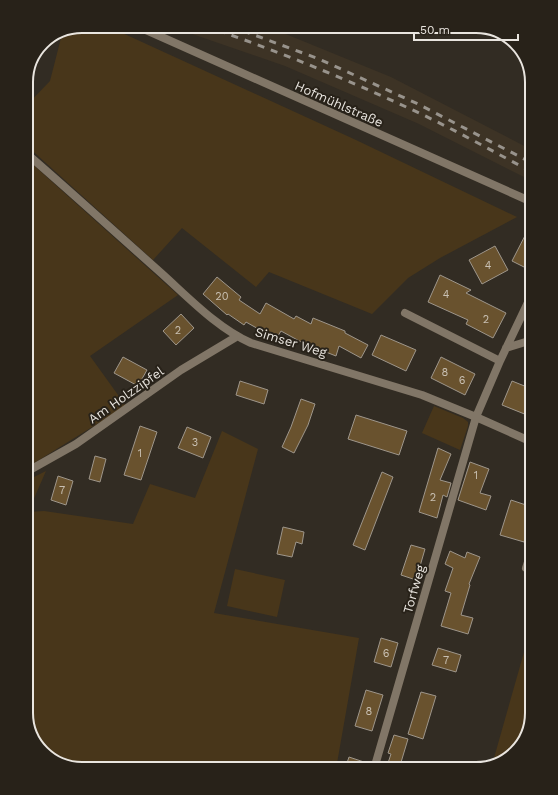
<svg xmlns="http://www.w3.org/2000/svg" width="558" height="795" font-family="'Work Sans',sans-serif">
  <style>
    .built { fill: #3d3325 }
    .green { fill: #48361a }
    .building { fill: #69522e; stroke: #9e968b }
    .lines { fill: none; stroke-linecap: round; stroke-linejoin: round }
    .lane { stroke: #817667; stroke-width: 8 }
    .street { stroke: #817667; stroke-width: 8 }
    .rail { stroke: #98938c; stroke-width: 3; stroke-dasharray: 7 7; stroke-linecap: butt }
    .labels { text-anchor: middle; dominant-baseline: central; stroke-width: 4; stroke-linejoin: round; paint-order: stroke }
    .number-label { font-size: 11px; fill: #c9c0b3 }
    .street-label { font-size: 13px; fill: #e9e5df; stroke: #282219 }
    .rim { fill: none; stroke: #e9e5df; stroke-width: 2 }
  </style>
  <rect width="100%" height="100%" fill="#322c23"/>
  <path class="built" d="M169 26H266L391 77 532 150V181L419 124 285 66Z"/>
  <path class="green" d="M82 26H107L356 140 517 217 440 258 408 278 372 314 269 272 256 287 182 228 153 260 26 145V106L50 81 62 34Z
    M30 162 178 295 90 356 126 406 26 468V167Z
    M434 406 463 418 468 422V426L460 450 422 433Z
    M222 431 258 449 214 613 359 638 336 769H79L54 761 33 741 26 713V481L46 471 28 512 44 511 133 524 150 484 195 498Z
    M235 569 285 580 277 617 227 606Z
    M532 624V713L524 741 504 762 492 765Z"/>
  <path class="building" d="M532 222V271L512 261Z
    M495 246 508 270 482 284 469 260Z
    M440 275 471 290 466 293 506 313 493 338 466 324 468 320 428 302Z
    M217 277 241 297 239 300 260 314 266 303 294 319 296 316 311 324 313 318 345 331V333L368 345 361 358 339 346 336 356 303 343 281 331 276 339 246 322 244 325 228 314 227 315 203 294Z
    M181 314 194 328 176 345 163 331Z
    M381 335 416 350 406 371 372 355Z
    M123 357 147 370 138 386 114 373Z
    M441 357 475 374 465 395 431 378Z
    M240 381 268 390 264 404 236 395Z
    M512 381 532 389V417L502 405Z
    M301 399 315 404 308 425 294 453 282 447 291 427Z
    M356 415 407 431 399 455 348 439Z
    M140 426 157 432 141 480 124 475Z
    M187 427 211 437 203 458 178 448Z
    M438 448 451 454 440 480 451 483 447 497 443 495 437 518 419 512Z
    M95 456 106 459 100 482 89 479Z
    M470 462 489 469 480 493 491 496 486 510 458 500Z
    M382 472 393 477 365 550 353 545Z
    M58 476 73 481 66 505 51 500Z
    M511 500 532 507V515L524 542 500 535Z
    M283 527 304 532 302 544 296 542 292 557 277 554Z
    M411 545 425 549 416 580 401 575Z
    M450 551 465 558 467 552 480 557 469 584 470 585 461 615 473 618 468 634 441 626 451 593 445 591 453 568 445 564Z
    M381 638 398 643 391 667 374 662Z
    M438 648 461 655 456 672 432 665Z
    M366 690 383 695 372 731 355 726Z
    M421 692 436 696 423 739 408 734Z
    M394 735 408 739 399 769H386L391 754 388 753Z
    M349 757 370 764 369 769H345Z"/>
  <g class="lines">
    <path class="lane" d="M526 568 532 550"/>
    <path class="street" d="M137 26 532 202
      M26 153C71 192 115 232 160 272 188 297 217 328 251 343L422 395 476 417 500 361 532 294
      M405 313 500 361
      M506 348 532 340
      M28 471 76 444 181 370 236 337
      M374 769 476 417 532 442"/>
    <path class="rail" d="M205 26C278 51 349 80 419 113 457 131 494 152 532 172
      M230 26 319 59 418 104 532 163"/>
  </g>
  <g class="labels">
    <g class="number-label">
      <text x="488" y="265">4</text>
      <text x="446" y="294">4</text>
      <text x="222" y="296">20</text>
      <text x="486" y="319">2</text>
      <text x="178" y="330">2</text>
      <text x="445" y="372">8</text>
      <text x="462" y="380">6</text>
      <text x="195" y="442">3</text>
      <text x="140" y="453">1</text>
      <text x="476" y="475">1</text>
      <text x="62" y="490">7</text>
      <text x="433" y="497">2</text>
      <text x="386" y="653">6</text>
      <text x="446" y="660">7</text>
      <text x="369" y="711">8</text>
    </g>
    <g class="street-label">
      <text transform="translate(339 104) rotate(24)">Hofmühlstraße</text>
      <text transform="translate(291 342) rotate(17)">Simser Weg</text>
      <text transform="translate(126 395) rotate(-35)">Am Holzzipfel</text>
      <text transform="translate(414 589) rotate(-74)">Torfweg</text>
    </g>
  </g>
  <path d="M0 0H558V795H0ZM82 33H476A49 49 0 0 1 525 82V713A49 49 0 0 1 476 762H82A49 49 0 0 1 33 713V82A49 49 0 0 1 82 33Z" fill="#282219" fill-rule="evenodd"/>
  <path class="rim" d="M82 33H476A49 49 0 0 1 525 82V713A49 49 0 0 1 476 762H82A49 49 0 0 1 33 713V82A49 49 0 0 1 82 33Z"/>
  <path d="M414 34v6h104v-6" fill="none" stroke="#e9e5df" stroke-width="2"/>
  <text x="420" y="34" font-size="12" fill="#e9e5df" stroke="#282219" stroke-width="3" paint-order="stroke">50 m</text>
</svg>
